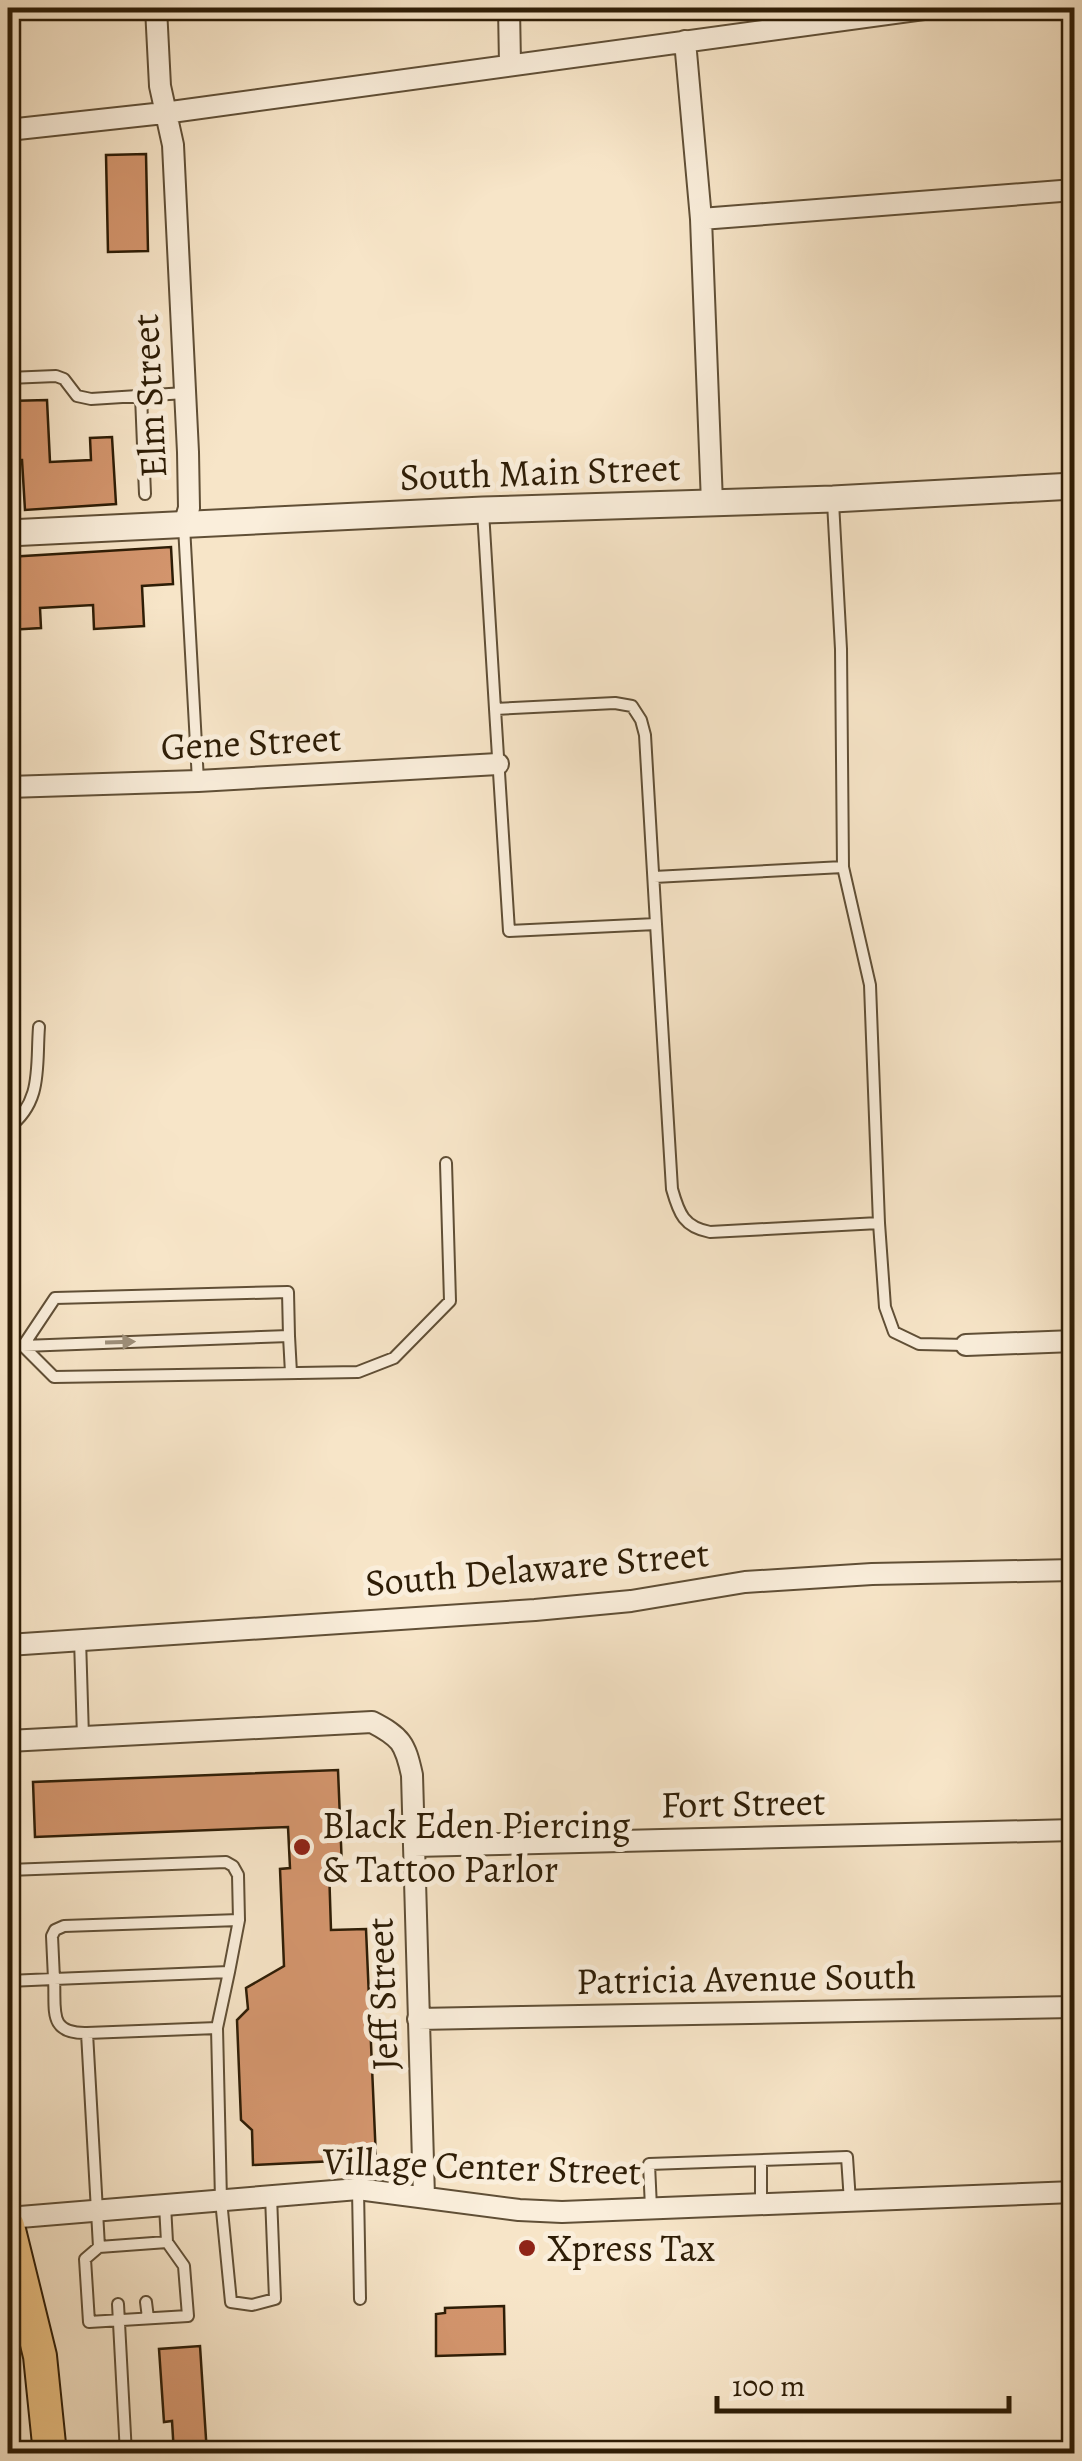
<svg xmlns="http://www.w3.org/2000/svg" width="1082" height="2461" font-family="Alegreya,serif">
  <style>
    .building { fill: #d3956d; stroke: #2e1d06; stroke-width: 2.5 }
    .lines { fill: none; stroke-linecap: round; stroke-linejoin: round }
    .service-casing { stroke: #604f36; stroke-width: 14 }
    .minor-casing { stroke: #604f36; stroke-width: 24 }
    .tertiary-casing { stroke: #604f36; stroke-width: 29 }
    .primary-casing { stroke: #2e1d06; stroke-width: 36 }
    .service { stroke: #faeedb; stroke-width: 10 }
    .minor { stroke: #faeedb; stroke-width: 20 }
    .tertiary { stroke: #faeedb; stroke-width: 25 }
    .primary { stroke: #ecc284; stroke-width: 32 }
    .oneway { fill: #9e907b }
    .poi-dot { fill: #8f2418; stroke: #faeedb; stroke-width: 4 }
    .labels { text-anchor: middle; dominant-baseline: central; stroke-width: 10; stroke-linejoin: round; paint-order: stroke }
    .street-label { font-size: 38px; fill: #2e1d06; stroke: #faeedb }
    .poi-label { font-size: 38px; fill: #2e1d06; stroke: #faeedb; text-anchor: start }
  </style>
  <rect width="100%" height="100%" fill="#f7e5c8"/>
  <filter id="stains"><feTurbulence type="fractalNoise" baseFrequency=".002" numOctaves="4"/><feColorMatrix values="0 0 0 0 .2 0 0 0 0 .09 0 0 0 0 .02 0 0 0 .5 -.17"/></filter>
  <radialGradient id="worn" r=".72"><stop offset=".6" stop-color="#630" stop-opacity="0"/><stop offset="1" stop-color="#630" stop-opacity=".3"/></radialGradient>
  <path class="building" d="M146 154 148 251 108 252 106 155Z
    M47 400 50 462 91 460 90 438 112 437 116 504 25 510 22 460H8V401Z
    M171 547 173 584 142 586 144 626 94 629 93 605 40 608 41 628 8 630V557Z
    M338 1770 342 1868H329L331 1930 366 1929 376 2159 253 2165 252 2130 241 2120 237 2020 248 2009 246 1988 284 1966 280 1869 290 1868 288 1827 35 1837 33 1782Z
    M504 2306 505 2354 436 2356V2314L445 2313V2308Z
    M200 2346 207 2454H174L172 2421 164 2422 159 2349Z"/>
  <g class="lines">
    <defs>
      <path id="service" d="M8 344 14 343
        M8 378 56 376 64 379 77 396 91 399 185 393
        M141 396 145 494
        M833 502 841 649 843 867 870 985 879 1223
        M483 511 495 709 615 703 632 706 641 720 645 735 656 924
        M184 526 198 781
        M495 709 509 931 656 924 672 1189C679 1214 684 1227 710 1232L879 1223 885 1307 894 1332 919 1344 966 1345
        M654 877 843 867
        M8 1128C43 1102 36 1067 39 1027
        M289 1336 291 1373
        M8 1346H23L289 1336 288 1292 55 1298 23 1346
        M23 1346 54 1377 358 1372 394 1358 450 1301 446 1163
        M80 1639 83 1737
        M8 1870 226 1862 233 1866 238 1875 239 1920 64 1926 55 1930 52 1936 54 1979 8 1981
        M217 2028 229 1972
        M87 2033C47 2034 56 2010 54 1979L229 1972 239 1920
        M358 2190 360 2299
        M761 2204V2161
        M165 2205 167 2242 99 2247 87 2033 217 2028 221 2200 231 2302 252 2305 275 2299 271 2196
        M651 2208 649 2164 847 2157 850 2202
        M99 2247 85 2259 89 2322 188 2316 184 2266 167 2242
        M146 2302 148 2318
        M118 2304 126 2454"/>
      <path id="minor" d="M156 8 160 86 173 145 188 452 189 508 184 525
        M509 8 510 64
        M685 41 701 219 712 503
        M8 130 164 113 931 8
        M701 219 1074 190
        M8 787 198 781 498 764
        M966 1345 1074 1341
        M8 1645 535 1610 631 1601 745 1582 872 1574 1074 1570
        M8 1741 372 1722C401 1737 405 1743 412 1775L424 2197
        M414 1846 1074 1830
        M418 2019 1074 2007
        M8 2218 358 2189 519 2210 562 2212 1074 2192"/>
      <path id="tertiary" d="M8 533 483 510 833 499 1074 486"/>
      <path id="primary" d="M8 2226 40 2356 50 2454"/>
    </defs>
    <use href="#service" class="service-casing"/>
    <use href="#minor" class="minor-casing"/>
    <use href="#tertiary" class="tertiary-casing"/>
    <use href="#primary" class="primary-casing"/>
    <use href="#service" class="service"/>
    <use href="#minor" class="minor"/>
    <use href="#tertiary" class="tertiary"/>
    <use href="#primary" class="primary"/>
  </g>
  <defs><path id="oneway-solid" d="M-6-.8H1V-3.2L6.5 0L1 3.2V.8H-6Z" transform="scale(2.5)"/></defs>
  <use class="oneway" href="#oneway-solid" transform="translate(120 1342) rotate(-2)"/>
  <g class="poi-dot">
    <circle cx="302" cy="1847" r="10"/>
    <circle cx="527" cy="2248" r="10"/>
  </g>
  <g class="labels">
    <g class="street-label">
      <text transform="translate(149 396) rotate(-93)">Elm Street</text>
      <text transform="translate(540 472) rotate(-2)">South Main Street</text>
      <text transform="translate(251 742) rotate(-3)">Gene Street</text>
      <text transform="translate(537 1568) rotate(-5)">South Delaware Street</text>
      <text transform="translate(743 1803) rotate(-1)">Fort Street</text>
      <text transform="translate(746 1978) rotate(-1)">Patricia Avenue South</text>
      <text transform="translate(382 1994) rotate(-92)">Jeff Street</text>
      <text transform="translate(482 2166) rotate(2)">Village Center Street</text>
    </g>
    <g class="poi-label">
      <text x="322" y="1825">Black Eden Piercing<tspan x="322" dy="44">&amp; Tattoo Parlor</tspan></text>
      <text x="547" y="2248">Xpress Tax</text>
    </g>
  </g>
  <rect width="1082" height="2461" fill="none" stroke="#f7e5c8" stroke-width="40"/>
  <rect x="10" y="10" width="1062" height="2441" fill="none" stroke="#2e1d06" stroke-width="5"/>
  <rect x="20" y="20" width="1042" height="2421" fill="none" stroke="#2e1d06" stroke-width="2.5"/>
  <path d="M717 2396v15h292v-15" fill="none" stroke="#2e1d06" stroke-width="5"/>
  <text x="732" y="2396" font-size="30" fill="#2e1d06" stroke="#faeedb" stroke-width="8" paint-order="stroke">100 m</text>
  <rect width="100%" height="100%" filter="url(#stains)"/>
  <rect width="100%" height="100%" fill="url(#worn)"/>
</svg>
